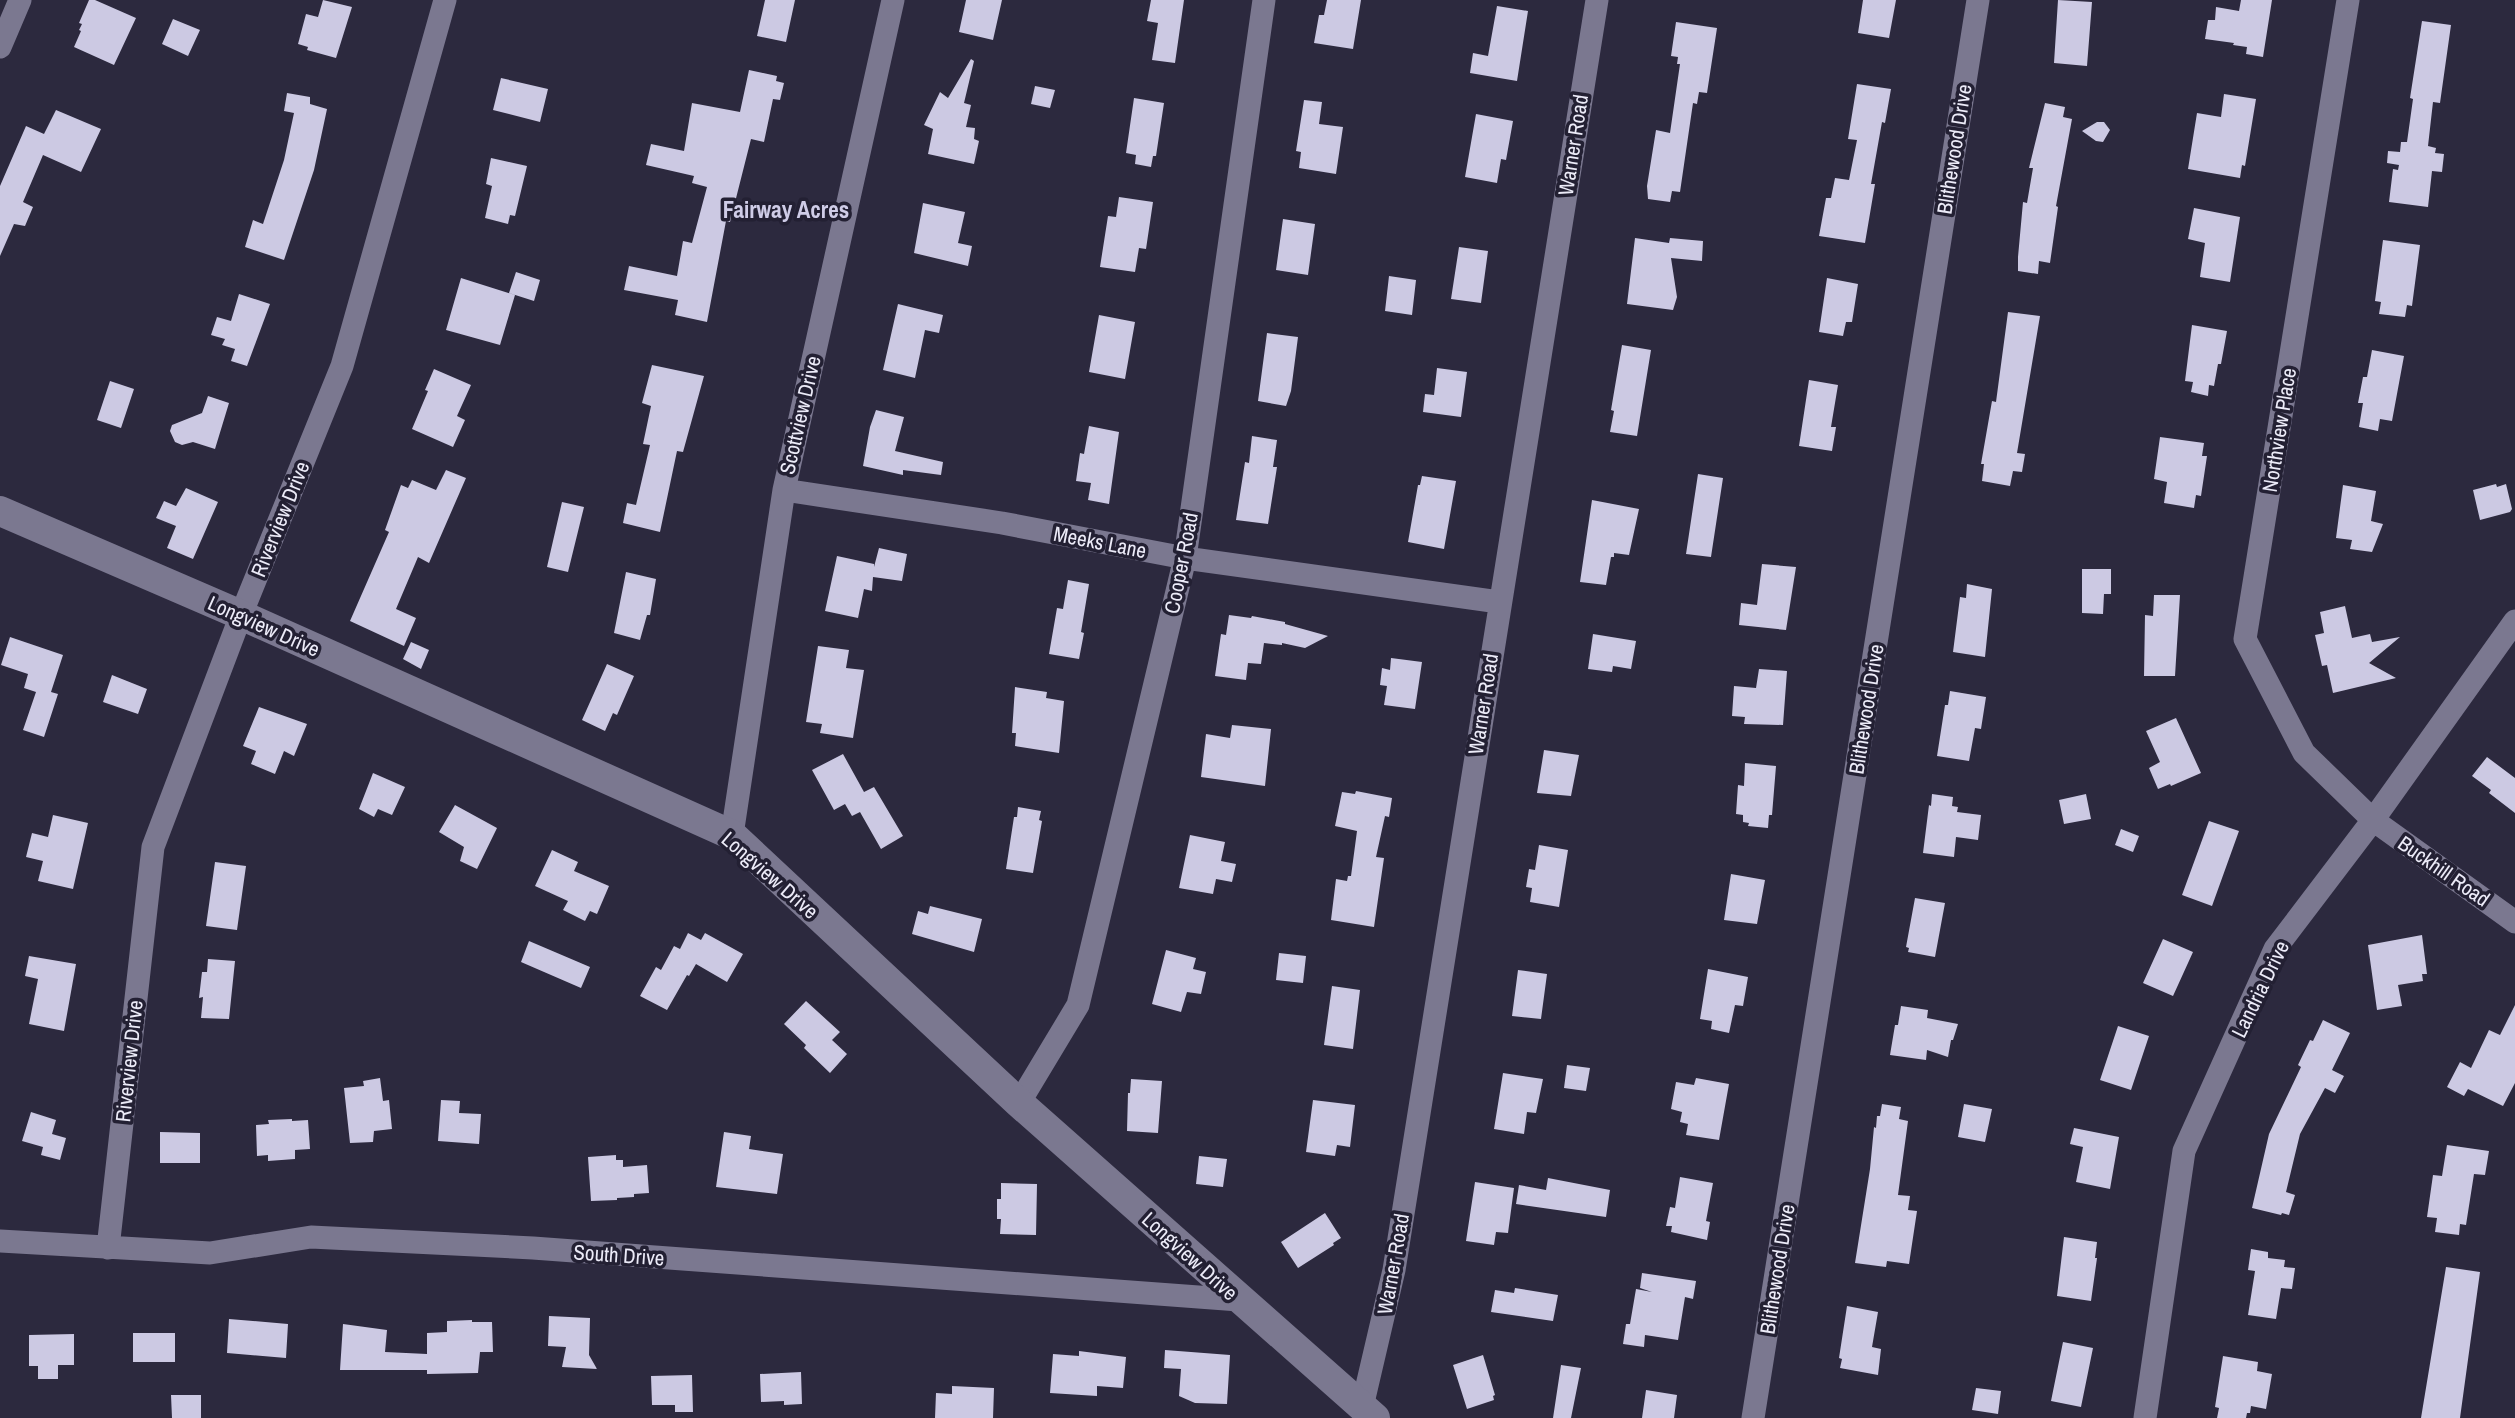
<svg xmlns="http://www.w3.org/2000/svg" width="2515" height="1418" font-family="'Archivo Narrow',sans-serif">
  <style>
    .building { fill: #ccc9e3 }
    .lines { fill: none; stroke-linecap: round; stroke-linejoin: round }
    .minor { stroke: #7b7890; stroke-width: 23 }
    .tertiary { stroke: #7b7890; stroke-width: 30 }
    .labels { text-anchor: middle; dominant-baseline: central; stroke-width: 7; stroke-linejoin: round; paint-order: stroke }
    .street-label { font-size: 21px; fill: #ecebf8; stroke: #232033 }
    .neighbourhood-label { font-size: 23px; font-weight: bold; fill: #cfcce7; stroke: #232033 }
  </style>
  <rect width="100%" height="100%" fill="#2c293e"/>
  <path class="building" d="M89 0H95L136 18 114 65 74 47 81 31 79 30 82 24 79 23Z
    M323 0 352 7 336 58 307 50 308 47 298 44 306 14 318 17Z
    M765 0H795L786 42 757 36Z
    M966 0H1002L993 40 959 32Z
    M1151 0H1184L1175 63 1152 60 1158 23 1147 21Z
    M1327 0H1361L1353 49 1314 43 1319 15H1324Z
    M1863 0H1896L1889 38 1858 33Z
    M2058 0 2092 2 2087 66 2054 63Z
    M2241 0H2272L2263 57 2246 54 2247 47 2233 45 2234 43 2205 39 2208 20H2215L2216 7 2239 11Z
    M1497 6 1528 11 1517 81 1470 73 1473 53 1488 56Z
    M173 19 200 30 188 56 162 44Z
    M2422 21 2451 25 2440 103 2433 102 2428 146 2436 148 2435 153 2444 154 2442 172 2432 171 2428 207 2389 202 2393 169 2398 170 2399 165 2387 163 2388 151 2400 152 2401 142H2407L2413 99 2410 98Z
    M1676 22 1717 28 1707 93 1699 92 1697 104 1693 103 1680 192 1672 191 1670 202 1648 199 1647 186 1656 130 1670 133 1680 64H1677L1678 57 1671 56Z
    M971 59 974 61 964 103 971 105 966 127 975 128 974 139 979 141 974 164 928 154 933 129 924 125 940 92 948 98Z
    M749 70 777 76 776 81 784 83 780 100 773 99 764 142 751 139 730 222 726 221 707 322 675 315 678 300 624 290 629 266 677 276 683 241 692 243 707 187 692 183 694 176 646 165 651 144 684 151 692 103 740 112Z
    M501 78 548 89 540 122 493 110Z
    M1857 84 1891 89 1885 123 1882 122 1871 184H1875L1865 243 1819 236 1826 198H1831L1835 178 1849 180 1857 140 1848 139Z
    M1035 86 1055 90 1050 108 1031 104Z
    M287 93 310 97V104L327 109 314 170 284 260 245 247 253 220 263 224 284 160 294 113 284 111Z
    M2224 94 2256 99 2245 166 2242 165 2240 178 2188 169 2197 113 2221 117Z
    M1134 98 1164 103 1156 156H1153L1151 167 1135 164 1136 155 1126 153Z
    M1304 100 1322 102 1319 124 1343 127 1336 174 1299 168 1301 152 1296 151Z
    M2045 103 2065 107 2063 117 2072 119 2056 206 2058 207 2050 263 2039 261 2038 274 2018 271V257L2023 202 2027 203 2033 168H2029Z
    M56 110 101 129 81 172 43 155 23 202 33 207 25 226 14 224 0 256V186L26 126 44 134Z
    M1476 114 1513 121 1506 160 1501 159 1497 183 1465 177Z
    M2097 122H2104L2110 130 2103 142 2096 141 2082 131Z
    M491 158 527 166 515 216 510 215 508 224 485 218 492 186 486 184Z
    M1119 197 1153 202 1146 249 1139 248 1135 272 1100 267 1108 216 1116 217Z
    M923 203 965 212 958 243 972 246 968 266 914 253Z
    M2194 208 2240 217 2230 282 2200 277 2205 243 2188 239Z
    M1283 219 1315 224 1308 275 1276 270Z
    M1635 238 1669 243 1670 238 1703 241 1702 261 1671 258 1677 297 1673 310 1627 304Z
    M2383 240 2420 245 2412 306 2407 305 2405 317 2379 314 2381 302 2375 301Z
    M1459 247 1488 251 1481 303 1451 299Z
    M516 272 540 280 534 301 509 293Z
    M1389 276 1416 280 1412 315 1385 311Z
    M461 278 515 295 500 345 446 330Z
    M1827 278 1858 284 1852 322H1846L1843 336 1819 332Z
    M239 294 270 304 247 366 231 361 235 349 222 345 225 339 211 335 217 317 231 321Z
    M898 304 943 315 939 333 925 330 915 378 883 370Z
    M2008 312 2040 316 2017 453 2025 454 2022 472 2013 471 2010 486 1982 481 1984 464H1981L1992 401 1996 402Z
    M1099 315 1135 322 1125 379 1089 372Z
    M2192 325 2227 331 2221 364H2218L2214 386 2209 385 2208 396 2191 392 2193 382 2185 381Z
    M1267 333 1298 337 1291 391 1286 406 1258 401Z
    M1622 345 1651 350 1637 436 1610 432 1614 411 1611 410Z
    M2372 350 2404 356 2392 421 2380 419 2378 431 2359 427 2363 403H2358L2363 377H2367Z
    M652 365 704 376 683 452 677 451 660 532 623 523 627 503 636 505 650 445 643 444 651 406 642 403Z
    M1437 368 1467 372 1461 417 1423 412 1425 394 1434 395Z
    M434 369 471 385 457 416 465 420 453 447 412 429 428 391 425 390Z
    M1809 380 1838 385 1831 427H1836L1832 451 1799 446Z
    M110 381 134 389 121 428 97 420Z
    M208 396 229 403 215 449 193 442 182 445 175 442 170 431 172 425 202 413Z
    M876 410 904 417 895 451 943 462 941 475 903 470V475L863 466 870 427Z
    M1089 426 1119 432 1109 504 1088 500 1091 483 1076 481 1080 453 1084 454Z
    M1252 436 1277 440 1273 467H1277L1268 524 1236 520 1245 462 1249 463Z
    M2160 437 2204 443 2202 456H2207L2201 496 2196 495 2194 508 2164 503 2167 482 2154 479Z
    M446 470 466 478 429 563 418 557 396 609 416 618 404 646 350 621 389 532 385 530 401 485 408 488 412 480 436 490Z
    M1698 474 1723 478 1711 557 1686 554Z
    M1422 476 1456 481 1444 549 1408 542 1418 485H1420Z
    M2496 484 2497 487 2506 484 2512 509 2510 512 2480 520 2473 490Z
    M2343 485 2376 491 2371 521 2383 524 2372 552 2350 549 2352 540 2336 538Z
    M186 488 218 502 193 559 167 548 176 526 156 518 164 501 176 506Z
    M1592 500 1639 509 1629 555 1614 553V557H1611L1606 585 1580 582Z
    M562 502 584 507 568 572 547 567Z
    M879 548 907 554 902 581 873 577 872 591 864 589 858 618 825 611 837 556 874 564V567Z
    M1762 564 1796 567 1786 630 1739 625 1741 603 1757 605Z
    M2082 569H2111V594H2104L2103 614 2082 613Z
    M626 572 656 579 650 615H647L640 640 614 633Z
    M1068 580 1089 584 1081 632 1084 633 1079 659 1049 654 1057 608 1063 609Z
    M1967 584 1992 589 1985 657 1953 652 1960 597 1966 598Z
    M2154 595H2180L2175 676H2144L2145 615 2153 616Z
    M2345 606 2352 638 2370 634 2372 642 2400 637 2369 663 2396 678 2333 693 2327 665 2322 666 2315 635 2324 633 2320 612Z
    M1229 615 1251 618 1252 616 1285 622V624L1328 636 1305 648 1282 643V645L1264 643 1261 664 1248 663 1246 680 1215 676 1221 634 1226 635Z
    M1593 634 1636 641 1631 669 1613 666 1612 672 1588 669Z
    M10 637 63 655 51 692 58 694 44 737 23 730 36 692 24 688 28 674 1 665Z
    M411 642 429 650 421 669 403 659Z
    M818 646 849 650 846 668 864 670 853 738 820 733 822 724 806 722Z
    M1391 658 1422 662 1415 709 1384 705 1387 686 1380 685 1382 668 1390 670Z
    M607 664 634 676 617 715 613 713 605 731 582 720Z
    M1759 669 1787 671 1783 725 1744 724 1745 717 1732 716 1734 686 1756 688Z
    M112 675 147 689 138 714 103 702Z
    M1015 687 1047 692 1046 698 1064 701 1059 753 1015 746 1016 733H1012Z
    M1950 691 1986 697 1981 729 1975 728 1969 761 1937 756 1945 705H1948Z
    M259 707 307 724 294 756 284 751 275 774 251 764 256 751 243 746Z
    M2176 718 2201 773 2171 786 2170 784 2158 789 2149 768 2160 762 2146 731Z
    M1232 725 1271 729 1265 786 1201 777 1206 734 1230 738Z
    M1544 750 1579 755 1571 796 1537 793Z
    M843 754 864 792 874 787 903 836 881 849 860 812 852 816 845 804 834 810 812 770Z
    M2487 757 2515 778V813L2489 793 2491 790 2472 776Z
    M1745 763 1776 766 1772 815H1769L1768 828 1748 826 1749 823 1743 822V815L1736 814 1738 785 1744 786Z
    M373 773 405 787 392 815 378 809 374 817 359 809Z
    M1356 791 1392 798 1389 817 1385 816 1376 857 1384 858 1374 927 1331 920 1336 879 1347 881 1348 876H1351L1357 831 1335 826 1342 792 1355 794Z
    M1932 794 1953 797 1952 806 1958 807 1957 812 1981 815 1978 840 1956 837 1954 857 1923 853 1929 805 1931 806Z
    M2086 794 2091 819 2064 824 2059 800Z
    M455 805 497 828 477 869 460 861 464 847 439 832Z
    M1018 807 1041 811 1039 820 1042 821 1033 873 1006 869 1014 817H1017Z
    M53 815 88 823 73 889 38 881 43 861 26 857 32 833 48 837Z
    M2209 821 2239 831 2212 906 2182 895Z
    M2121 829 2139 836 2133 852 2115 845Z
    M1190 835 1225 842 1221 861 1236 864 1232 882 1216 879 1213 894 1179 888Z
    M1539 845 1568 850 1559 907 1530 902 1532 888 1526 887 1529 869 1535 870Z
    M552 850 578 862 574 871 609 886 597 914 590 911 585 921 563 910 568 901 535 886Z
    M215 862 246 866 237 930 206 926Z
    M1731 874 1765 880 1757 924 1724 920Z
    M1915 898 1945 903 1935 957 1908 952 1909 948 1906 947Z
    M930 906 982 919 974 952 912 934 918 911 928 914Z
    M688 933 701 940 705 933 743 954 727 982 696 964 689 976 687 975 667 1010 640 996 656 967 661 970 674 946 680 949Z
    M2422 935 2427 974H2422L2423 981 2398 985 2402 1006 2377 1010 2368 945Z
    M2163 939 2193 952 2173 996 2143 983Z
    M529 941 590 967 581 988 521 962Z
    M1166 950 1196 958 1193 969 1206 972 1201 994 1187 992 1181 1012 1152 1004Z
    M1279 953 1306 956 1303 983 1276 980Z
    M29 956 76 964 64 1031 29 1024 38 979 25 976Z
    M208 959 235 961 229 1019 201 1018 203 997 199 998 202 972H207Z
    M1708 969 1748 977 1743 1006 1735 1005 1729 1033 1711 1029 1712 1021 1700 1019Z
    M1518 970 1547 974 1541 1019 1512 1016Z
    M1332 986 1360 990 1353 1049 1324 1045Z
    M806 1001 840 1032 832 1040 847 1054 830 1073 804 1048 806 1045 784 1024Z
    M2515 1005V1083L2503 1106 2468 1089 2464 1096 2447 1087 2460 1062 2471 1068 2489 1030 2500 1035Z
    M1901 1006 1928 1010 1927 1018 1958 1024 1953 1040H1951L1948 1057 1927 1050 1926 1060 1890 1055 1895 1025H1898Z
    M2323 1020 2350 1033 2332 1070 2344 1076 2335 1093 2325 1088 2300 1134 2286 1192 2295 1195 2289 1215 2282 1213 2281 1215 2252 1208 2269 1134 2301 1067 2298 1065 2310 1040 2313 1041Z
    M2118 1026 2149 1036 2131 1090 2100 1080Z
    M1567 1065 1590 1068 1586 1091 1564 1088Z
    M1503 1073 1543 1079 1536 1113 1527 1112 1524 1134 1494 1129Z
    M380 1078 383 1101 389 1100 392 1129 374 1131 373 1142 350 1143 344 1088 364 1086 363 1081Z
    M1696 1078 1729 1084 1719 1140 1686 1135 1688 1124 1680 1122 1682 1112 1671 1109 1676 1082 1694 1085Z
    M1131 1079 1162 1081 1158 1133 1127 1131 1128 1093H1130Z
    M441 1100 460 1101 459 1113 481 1114 479 1144 438 1141Z
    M1313 1100 1355 1105 1350 1147 1337 1145 1335 1156 1306 1152Z
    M1882 1104 1901 1107 1899 1119 1908 1121 1898 1195 1910 1196 1908 1210 1917 1211 1909 1264 1887 1261 1886 1267 1855 1263 1870 1169 1874 1127 1876 1128 1877 1116H1880Z
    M1964 1104 1992 1109 1985 1142 1958 1137Z
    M31 1112 56 1120 52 1134 66 1138 60 1160 41 1155 43 1147 22 1141Z
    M292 1119V1121L308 1120 310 1149 295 1150V1159L268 1161V1155L257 1156 256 1125 269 1124 268 1120Z
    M2074 1128 2119 1137 2110 1189 2076 1182 2083 1147 2070 1144Z
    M160 1132 200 1133V1163H160Z
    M724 1132 751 1136 749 1149 783 1154 777 1194 716 1187Z
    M2447 1145 2489 1151 2485 1175 2474 1174 2466 1225 2460 1224 2459 1235 2435 1232 2437 1218 2427 1217 2433 1175 2442 1176Z
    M616 1155V1160H623V1167L647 1165 649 1193 634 1194V1197L617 1198V1200L591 1201 588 1157Z
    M1199 1156 1227 1159 1223 1187 1196 1184Z
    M1680 1177 1713 1183 1706 1221 1710 1222 1707 1240 1671 1232 1672 1226H1666L1670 1207 1675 1208Z
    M1548 1178 1610 1190 1606 1217 1516 1204 1519 1185 1546 1190Z
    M1475 1182 1514 1188 1508 1233 1496 1232 1494 1245 1466 1241Z
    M1001 1183 1037 1184 1036 1235 1000 1234 1001 1219H997V1199H1001Z
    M1325 1213 1341 1238 1333 1243 1334 1245 1298 1268 1281 1242Z
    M2064 1237 2097 1242 2095 1258H2097L2091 1301 2057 1296Z
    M2251 1249 2268 1252V1258L2285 1260 2284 1267 2295 1268 2292 1289 2281 1288 2276 1319 2248 1315 2255 1271 2248 1270Z
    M2446 1267 2480 1272 2460 1418H2421Z
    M1642 1273 1696 1281 1693 1299 1685 1297 1678 1340 1645 1335 1644 1347 1623 1344 1626 1324H1630L1636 1289 1652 1292 1640 1288Z
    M1515 1288 1558 1295 1553 1321 1491 1312 1495 1290 1514 1293Z
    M1847 1306 1878 1312 1872 1347 1881 1349 1878 1375 1840 1368 1842 1359 1839 1358Z
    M549 1316 590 1318 589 1355 597 1369 562 1367 566 1347 548 1346Z
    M229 1319 288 1324 286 1358 227 1353Z
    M472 1320V1322H492L493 1352H480L478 1373 427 1374V1370H340L343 1324 387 1330 385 1352 427 1354V1333L447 1332V1321Z
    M133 1333H175V1362H133Z
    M74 1334V1365H58V1379H38V1366H29V1335Z
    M2063 1342 2093 1348 2081 1407 2051 1401Z
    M1165 1350 1230 1355 1227 1404 1195 1403 1179 1396 1181 1369 1164 1368Z
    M1079 1351 1126 1357 1123 1388 1097 1386V1396L1050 1393 1053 1354 1079 1356Z
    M1483 1355 1495 1395 1493 1396 1494 1400 1467 1409 1453 1365Z
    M2223 1356 2258 1362 2257 1371 2272 1374 2266 1409 2251 1406 2250 1413H2247L2246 1418H2217L2219 1408 2215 1407Z
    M1561 1365 1581 1368 1571 1418H1553Z
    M801 1372 802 1404 784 1405V1401L761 1402 760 1374Z
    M692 1375 693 1412H675V1405H652L651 1376Z
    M952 1386 994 1388 993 1418H935L936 1393 952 1394Z
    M1976 1388 2001 1391 1998 1414 1972 1410Z
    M1646 1390 1677 1395 1674 1418H1642Z
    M171 1395H201V1418H172Z"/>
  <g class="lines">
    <path class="minor" d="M2348 0 2245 639 2304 753 2373 820 2515 922
      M0 47 20 0
      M784 490 1002 523 1185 558 1499 602
      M732 835 784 490 893 0
      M1019 1103 1078 1005 1185 558 1264 0
      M0 1241 210 1253 311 1237 533 1248 1239 1300
      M108 1248 153 847 241 615 342 366 445 0
      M1362 1407 1394 1270 1597 0
      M1753 1418 1978 0
      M2145 1418 2184 1151 2275 949 2373 820 2515 621"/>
    <path class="tertiary" d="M0 511 241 615 732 835 1019 1103 1375 1418"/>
  </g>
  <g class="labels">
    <g class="street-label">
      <text transform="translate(1573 145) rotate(-81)">Warner Road</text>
      <text transform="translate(1954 149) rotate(-81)">Blithewood Drive</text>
      <text transform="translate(800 415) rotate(-77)">Scottview Drive</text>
      <text transform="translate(2279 430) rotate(-81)">Northview Place</text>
      <text transform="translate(280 519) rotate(-68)">Riverview Drive</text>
      <text transform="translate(1100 542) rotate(11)">Meeks Lane</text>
      <text transform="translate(1181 563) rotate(-79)">Cooper Road</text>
      <text transform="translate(264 626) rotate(24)">Longview Drive</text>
      <text transform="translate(1483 704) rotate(-81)">Warner Road</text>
      <text transform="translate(1866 709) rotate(-81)">Blithewood Drive</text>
      <text transform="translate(2444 871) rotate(35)">Buckhill Road</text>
      <text transform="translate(770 875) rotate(41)">Longview Drive</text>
      <text transform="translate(2260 989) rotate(-64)">Landria Drive</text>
      <text transform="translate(129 1061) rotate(-84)">Riverview Drive</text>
      <text transform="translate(619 1255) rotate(4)">South Drive</text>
      <text transform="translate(1190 1256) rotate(42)">Longview Drive</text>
      <text transform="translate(1393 1264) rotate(-80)">Warner Road</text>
      <text transform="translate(1777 1269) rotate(-81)">Blithewood Drive</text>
    </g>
    <g class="neighbourhood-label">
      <text x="786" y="209">Fairway Acres</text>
    </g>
  </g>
</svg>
